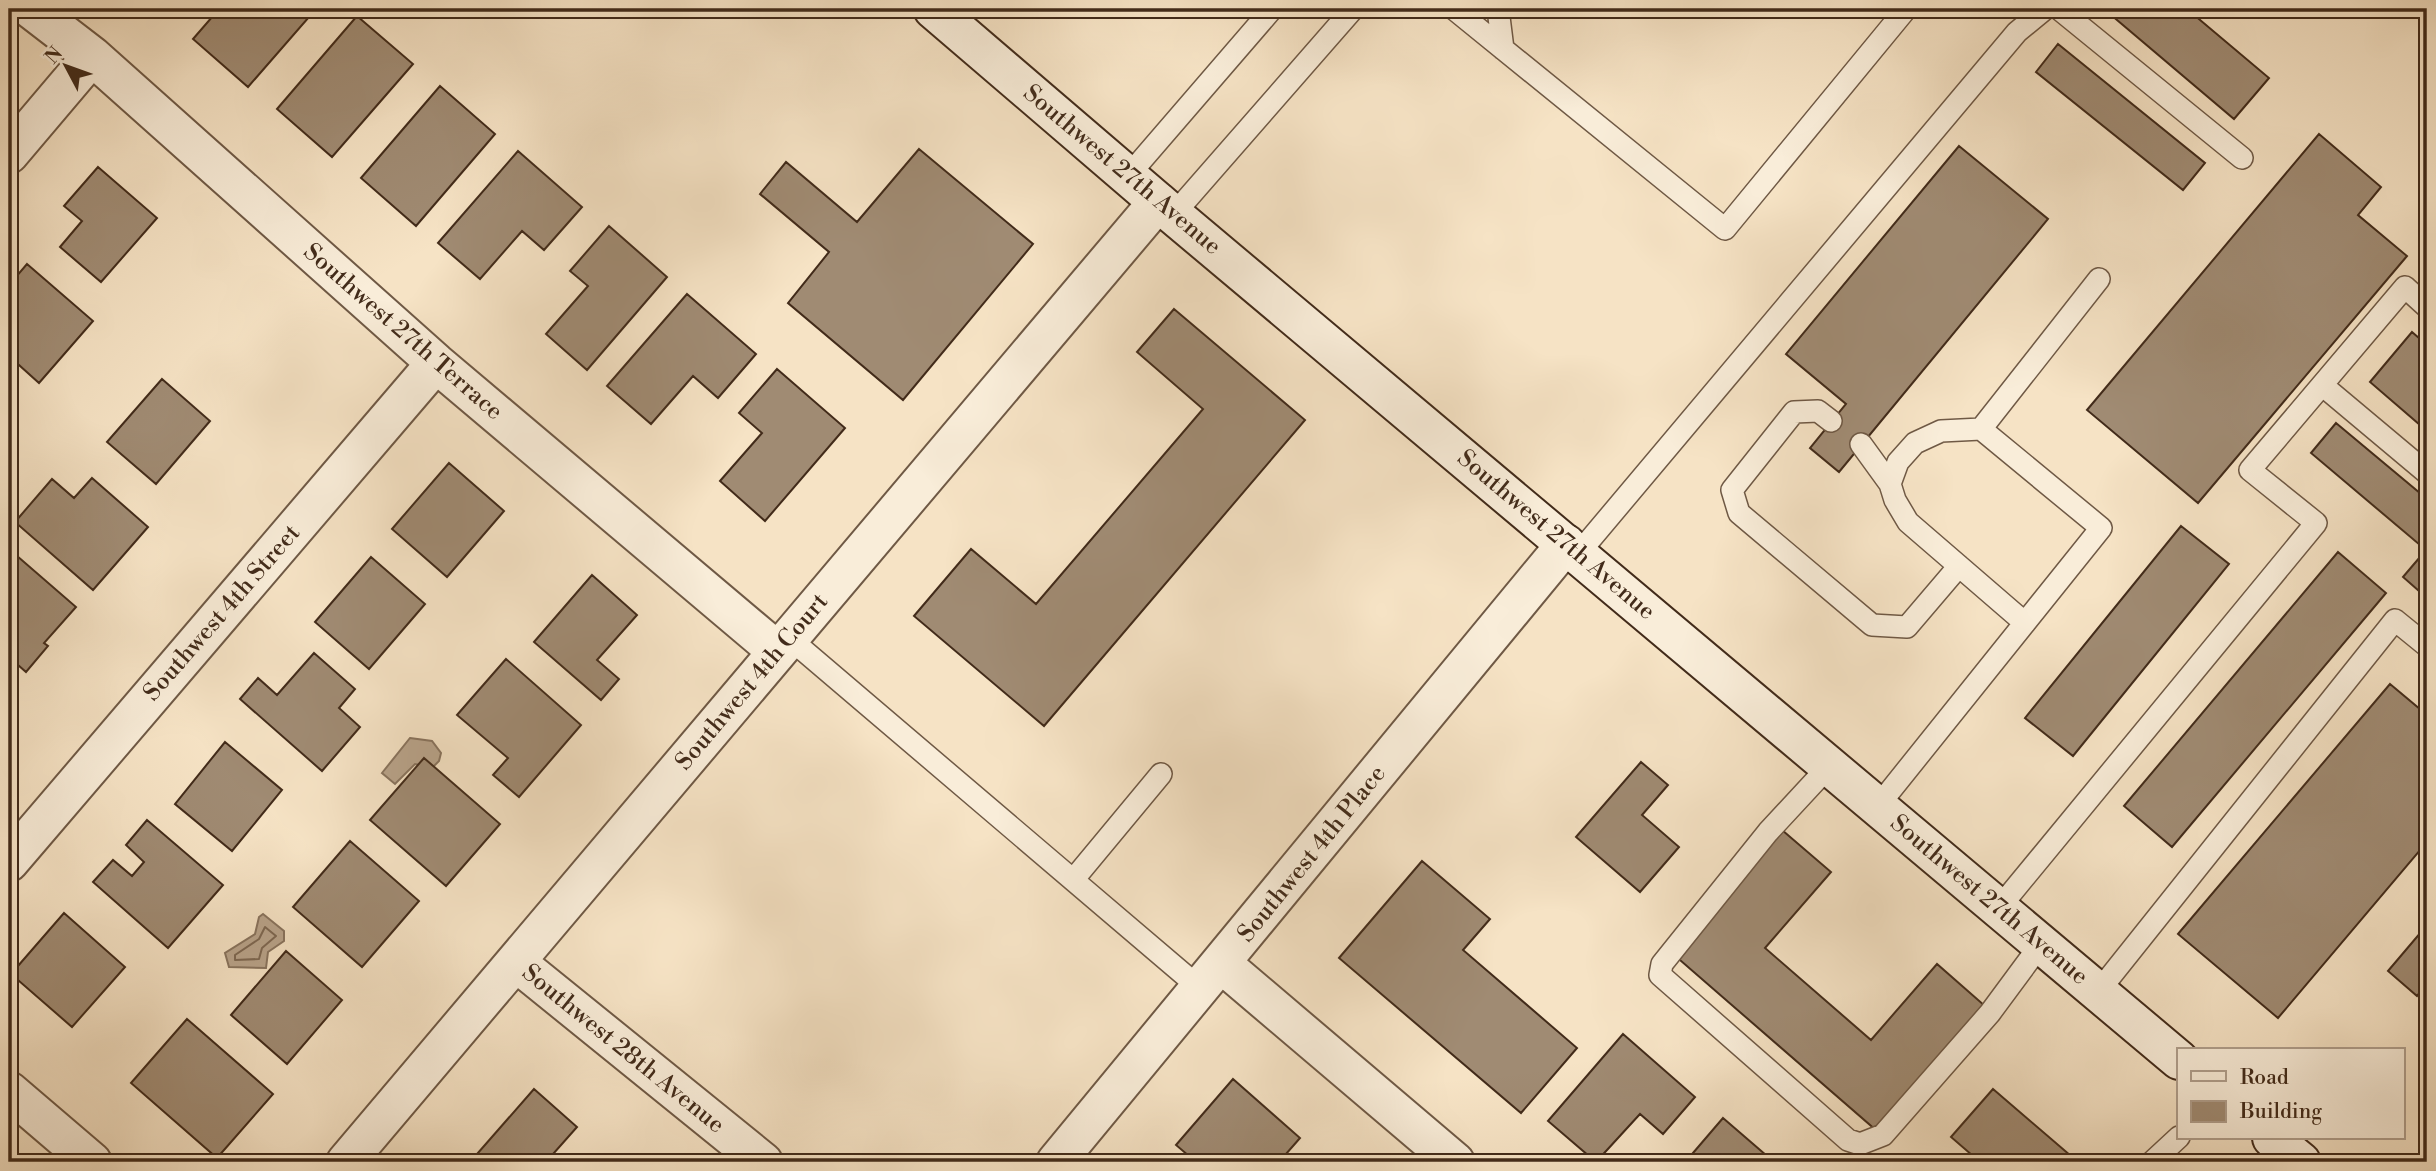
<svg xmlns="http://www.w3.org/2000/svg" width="2436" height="1171" font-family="'Libre Bodoni',serif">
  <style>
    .water { fill: #b9a48b; stroke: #89745e; stroke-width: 2 }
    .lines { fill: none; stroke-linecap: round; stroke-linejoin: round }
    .shore { stroke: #7e6852; stroke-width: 2 }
    .building { fill: #a08b73; stroke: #422b1a; stroke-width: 2 }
    .lane-casing { stroke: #6f5945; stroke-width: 24 }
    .street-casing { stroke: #6f5945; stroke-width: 42 }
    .secondary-casing { stroke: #422b1a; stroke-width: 42 }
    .lane { stroke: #f9edd9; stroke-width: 21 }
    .street { stroke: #f9edd9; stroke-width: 38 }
    .secondary { stroke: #f9edd9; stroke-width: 38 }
    .labels { text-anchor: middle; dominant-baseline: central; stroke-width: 6; stroke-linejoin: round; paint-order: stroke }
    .street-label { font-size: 24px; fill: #422b1a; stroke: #f9edd9 }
  </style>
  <rect width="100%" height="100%" fill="#f6e3c5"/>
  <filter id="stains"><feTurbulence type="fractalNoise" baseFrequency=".00286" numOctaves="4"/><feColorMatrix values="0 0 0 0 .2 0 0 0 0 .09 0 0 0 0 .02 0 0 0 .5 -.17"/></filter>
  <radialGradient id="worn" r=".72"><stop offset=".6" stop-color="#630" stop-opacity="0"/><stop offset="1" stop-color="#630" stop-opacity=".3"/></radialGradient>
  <path class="water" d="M410 738 432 741 441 753 439 761 433 767 415 764 395 784 382 773Z
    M263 914 284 931V941L268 952 266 968 229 967 225 953 255 934 259 917Z"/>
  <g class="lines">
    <path class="shore" d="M265 927 276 936 262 948 259 959 235 960V955L259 939Z"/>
  </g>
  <path class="building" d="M219 9H316L248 87 193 39Z
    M2104 9H2187L2269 78 2234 119Z
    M357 16 413 64 332 157 277 109Z
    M2058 44 2205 163 2183 190 2036 72Z
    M440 86 495 134 416 226 361 178Z
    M2319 134 2381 187 2358 215 2407 256 2198 503 2087 410Z
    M1959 146 2048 219 1839 472 1810 448 1846 404 1786 354Z
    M919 149 1033 244 903 400 788 303 829 252 760 194 786 162 857 222Z
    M518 151 582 207 544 250 522 231 480 279 438 243Z
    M98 167 157 218 101 282 60 247 82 221 64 206Z
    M609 226 667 277 587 370 546 334 588 286 570 271Z
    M27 264 93 321 39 383 9 356V285Z
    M687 294 756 354 718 398 693 376 651 424 607 386Z
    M1174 309 1305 420 1044 726 914 616 971 549 1036 604 1203 409 1137 352Z
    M2412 332 2427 345V431L2370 382Z
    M777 369 845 428 765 521 720 481 762 433 739 413Z
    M162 379 210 421 156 484 107 442Z
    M2336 423 2427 499V598L2403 577 2426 550 2311 453Z
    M449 463 504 511 447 577 392 529Z
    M92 478 148 527 93 590 15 522 52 479 74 498Z
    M2181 526 2229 564 2073 756 2025 718Z
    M9 549 76 607 44 643 48 646 26 672 9 657Z
    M2338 552 2386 593 2172 847 2124 806Z
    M371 557 425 604 369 669 315 622Z
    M592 575 637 615 597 660 619 679 601 700 534 642Z
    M314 653 355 689 339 708 360 727 322 771 240 699 258 678 277 695Z
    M506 659 581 725 519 797 493 775 508 758 457 715Z
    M2390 684 2427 715V842L2278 1018 2178 934Z
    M225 742 282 790 232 851 175 804Z
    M424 758 500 824 446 886 370 820Z
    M1641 762 1668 785 1642 815 1679 847 1640 892 1576 837Z
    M147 820 223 885 168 948 93 882 113 860 132 876 144 862 126 845Z
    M1782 830 1831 872 1765 948 1871 1040 1937 964 1985 1006 1877 1131 1673 954Z
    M350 841 419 901 362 967 293 907Z
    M1422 861 1490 919 1463 950 1577 1048 1521 1113 1339 958Z
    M64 913 125 967 72 1027 11 974Z
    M2427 925V984L2417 996 2388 971Z
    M286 951 342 1000 287 1064 231 1015Z
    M187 1019 273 1094 217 1158 131 1083Z
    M1623 1034 1695 1097 1663 1134 1640 1114 1596 1162 1548 1121Z
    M1233 1079 1300 1138 1279 1162H1196L1176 1145Z
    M534 1089 577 1127 546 1162H470Z
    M1993 1089 2078 1162H1980L1951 1137Z
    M1723 1118 1774 1162H1703L1693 1153Z"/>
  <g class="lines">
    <defs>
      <path id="lane" d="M1454 9 1725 229 1906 9
        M1498 9 1503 49
        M2059 9 2242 158
        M1128 176 1272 9
        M1173 215 1353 9
        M2322 385 2427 473
        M1831 421 1818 411 1794 412 1732 490 1739 513 1872 625 1907 627 1959 566 2025 623
        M1861 444 1890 484
        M1578 554 2017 32 2045 9
        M1959 566 1908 522 1895 500 1890 484 1898 462 1915 443 1941 431 1981 429
        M789 638 1201 989
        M1830 765 1768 832 1662 964 1660 975 1848 1140 1860 1144 1883 1135 1990 1013 2041 944
        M1878 806 2101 528 1981 429 2099 279
        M1073 880 1161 774
        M1999 908 2316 523 2250 470 2405 287 2427 307
        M2098 992 2395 620 2427 646
        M2152 1162 2179 1137"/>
      <path id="street" d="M31 9 92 56 436 363 777 651
        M9 154 92 56
        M9 862 436 363
        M516 962 763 1162
        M1222 964 1455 1162
        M9 1091 92 1162
        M346 1162 1158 202
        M1056 1162 1566 544"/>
      <path id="secondary" d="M933 9 1158 202 2179 1060
        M2272 1138 2301 1162"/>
    </defs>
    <use href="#lane" class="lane-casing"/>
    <use href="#street" class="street-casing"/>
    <use href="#secondary" class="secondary-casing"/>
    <use href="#lane" class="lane"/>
    <use href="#street" class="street"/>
    <use href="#secondary" class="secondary"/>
  </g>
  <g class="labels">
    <g class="street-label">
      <text transform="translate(1122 170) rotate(40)">Southwest 27th Avenue</text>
      <text transform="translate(403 332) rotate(41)">Southwest 27th Terrace</text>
      <text transform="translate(1556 535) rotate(40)">Southwest 27th Avenue</text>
      <text transform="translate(222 613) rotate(-49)">Southwest 4th Street</text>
      <text transform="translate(752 682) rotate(-50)">Southwest 4th Court</text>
      <text transform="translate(1312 854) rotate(-51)">Southwest 4th Place</text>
      <text transform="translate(1989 900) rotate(40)">Southwest 27th Avenue</text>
      <text transform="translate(623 1049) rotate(39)">Southwest 28th Avenue</text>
    </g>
  </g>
  <rect width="2436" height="1171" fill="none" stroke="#f6e3c5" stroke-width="35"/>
  <rect x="10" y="10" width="2415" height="1150" fill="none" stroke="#422b1a" stroke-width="3.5"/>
  <rect x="18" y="18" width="2401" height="1136" fill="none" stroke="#422b1a" stroke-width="2"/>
  <rect x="2177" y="1048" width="228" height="91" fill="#f9edd9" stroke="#b09f8d" stroke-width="2"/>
  <rect x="2191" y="1071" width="35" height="10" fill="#f9edd9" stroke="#b09f8d" stroke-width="2"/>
  <text x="2240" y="1084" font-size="21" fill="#422b1a">Road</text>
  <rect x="2191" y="1101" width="35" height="21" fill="#a08b73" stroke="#b09f8d" stroke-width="2"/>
  <text x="2240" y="1118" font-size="21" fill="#422b1a">Building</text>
  <g transform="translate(66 66) rotate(311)" stroke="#f9edd9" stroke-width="5" paint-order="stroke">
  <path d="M0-5L12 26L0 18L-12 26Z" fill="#422b1a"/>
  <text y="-10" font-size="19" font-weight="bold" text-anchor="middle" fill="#422b1a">N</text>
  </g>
  <rect width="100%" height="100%" filter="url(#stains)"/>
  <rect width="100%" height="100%" fill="url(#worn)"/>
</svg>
